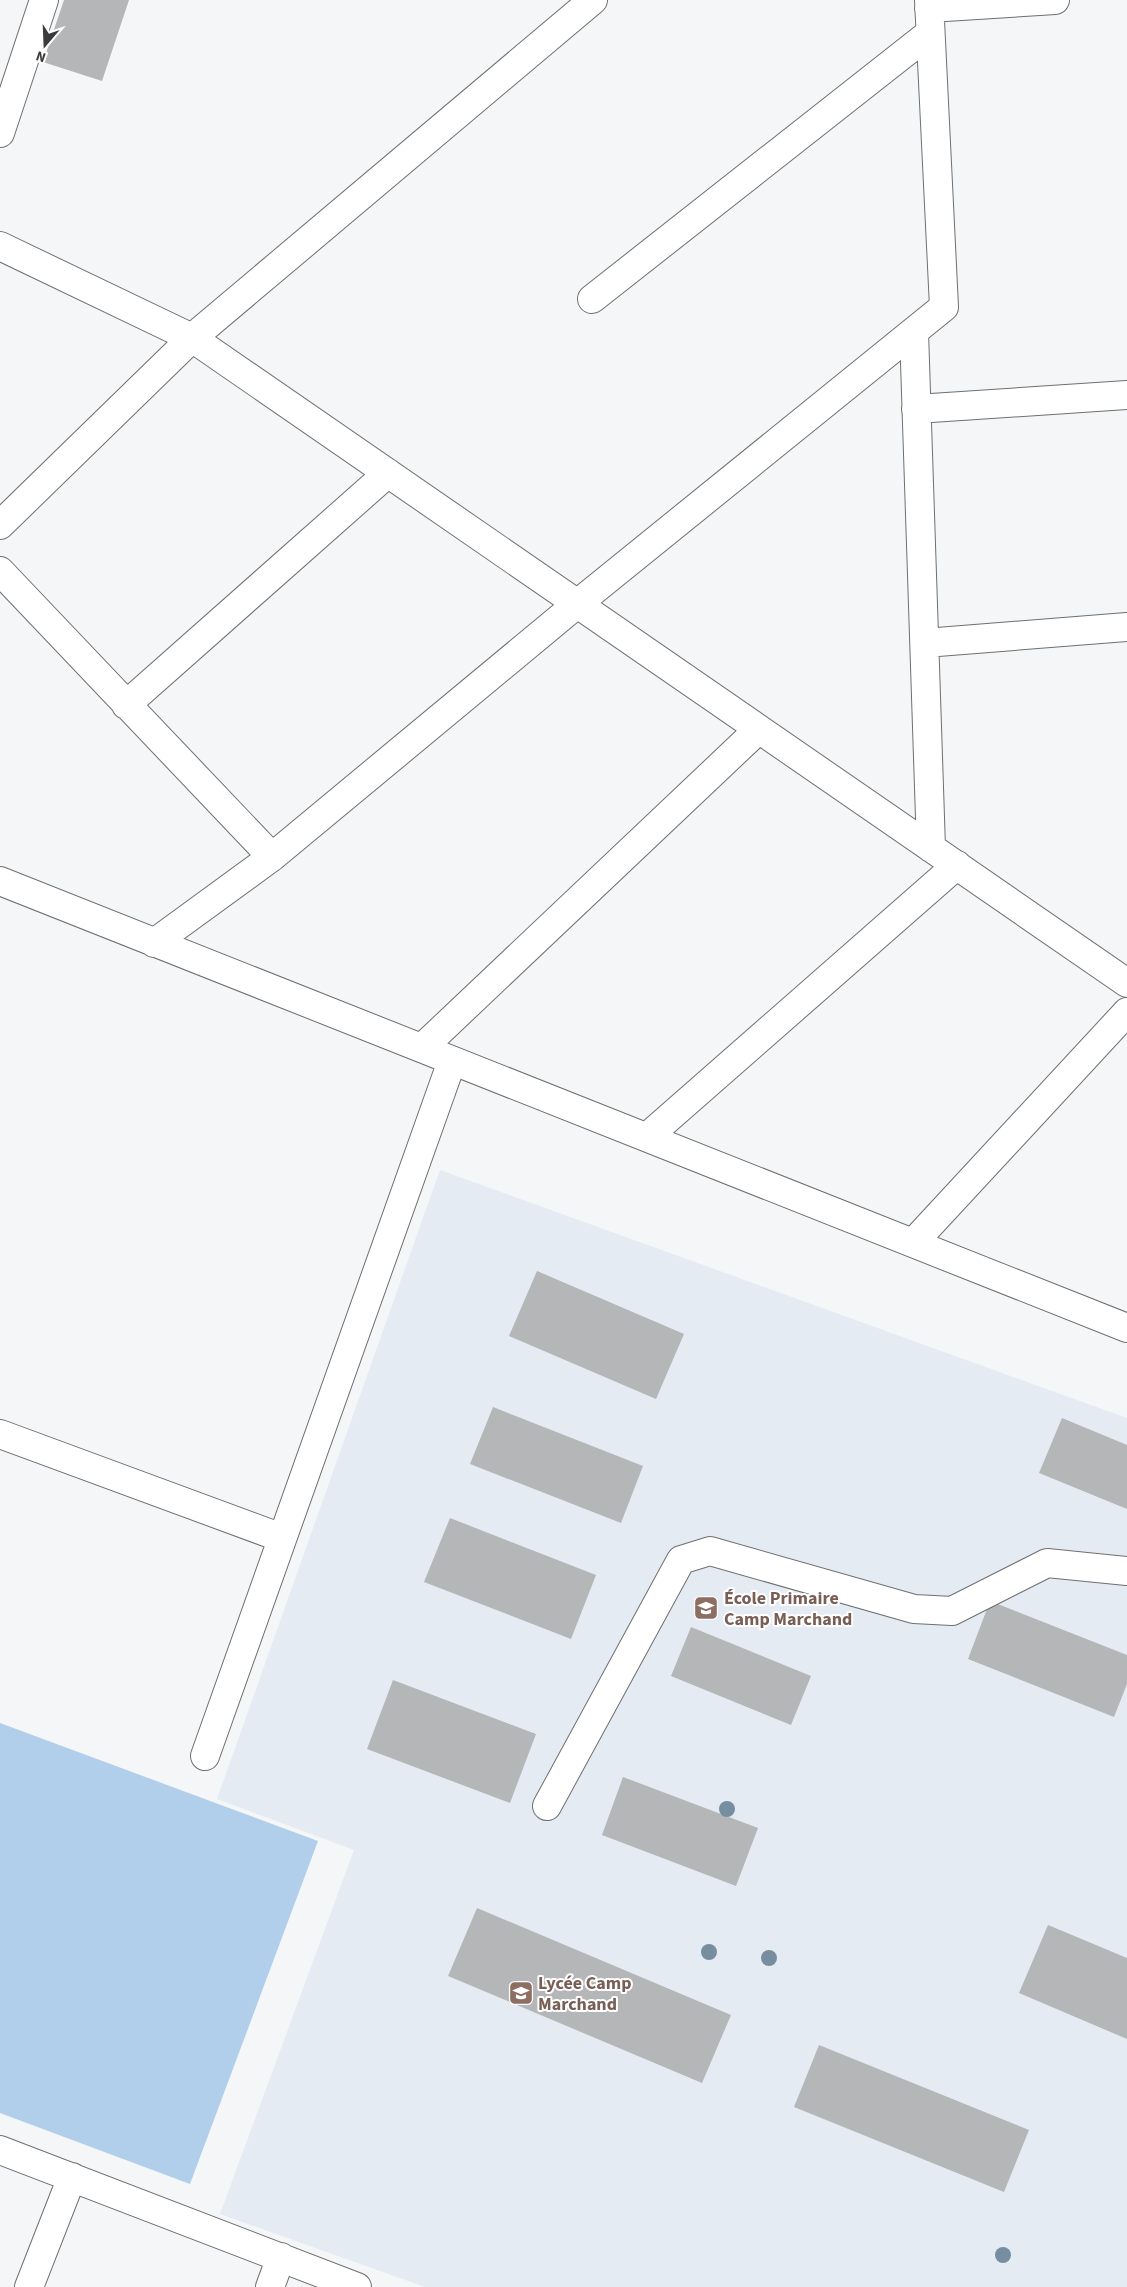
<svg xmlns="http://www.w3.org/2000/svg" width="1127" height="2287" font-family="'Source Sans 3',sans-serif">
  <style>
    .built { fill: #e5ebf2 }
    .green { fill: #b1cfeb }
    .building { fill: #b5b6b7 }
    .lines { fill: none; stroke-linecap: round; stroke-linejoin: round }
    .minor-casing { stroke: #6e6f70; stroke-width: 30 }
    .minor { stroke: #fff; stroke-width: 28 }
    .tree { fill: #778ea0 }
    .labels { text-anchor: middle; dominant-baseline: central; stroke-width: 4; stroke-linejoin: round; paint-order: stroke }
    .education-label { font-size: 18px; font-weight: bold; fill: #785e54; stroke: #fff; text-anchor: start }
  </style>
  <rect width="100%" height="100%" fill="#f4f6f7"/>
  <path class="built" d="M440 1170 1127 1418V2287H425L220 2214 354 1850 217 1799Z"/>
  <path class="green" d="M0 1723 318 1841 190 2184 0 2113Z"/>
  <path class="building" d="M64 0H129L102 81 43 62Z
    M537 1271 684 1334 656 1399 509 1336Z
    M493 1407 643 1466 621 1523 470 1464Z
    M1062 1418 1127 1445V1509L1039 1473Z
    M450 1518 596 1575 571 1639 424 1582Z
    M990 1601 1127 1655V1684L1114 1717 968 1659Z
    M691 1627 811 1676 791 1725 671 1676Z
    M393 1680 536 1734 510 1803 367 1749Z
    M623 1777 758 1828 736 1886 602 1835Z
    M477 1908 731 2015 702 2083 448 1976Z
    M1048 1925 1127 1958V2039L1019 1993Z
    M819 2045 1029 2130 1004 2192 794 2107Z"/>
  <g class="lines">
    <defs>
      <path id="minor" d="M929 8 1055 0
        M0 133 44 0
        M0 246 192 338 1127 983
        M592 299 930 33
        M914 332 931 848
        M916 409 1127 395
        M0 525 192 338 593 0
        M0 571 272 857
        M925 643 1127 627
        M126 705 388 473
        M0 881 1127 1328
        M154 943 272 857 577 604 944 307 929 0
        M422 1048 759 729
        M647 1137 957 865
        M913 1243 1127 1012
        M0 1434 282 1538
        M205 1756 452 1061
        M547 1806 681 1560 710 1551 914 1609 952 1611 1047 1563 1127 1571
        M0 2150 357 2287
        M29 2287 72 2177
        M270 2287 281 2257"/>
    </defs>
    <use href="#minor" class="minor-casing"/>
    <use href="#minor" class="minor"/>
  </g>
  <g class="tree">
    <circle cx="727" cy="1809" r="8"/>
    <circle cx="709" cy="1952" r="8"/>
    <circle cx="769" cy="1958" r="8"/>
    <circle cx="1003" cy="2255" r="8"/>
  </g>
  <defs>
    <symbol id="school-square" viewBox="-11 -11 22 22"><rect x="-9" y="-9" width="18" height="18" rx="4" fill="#8d6e63" stroke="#fff"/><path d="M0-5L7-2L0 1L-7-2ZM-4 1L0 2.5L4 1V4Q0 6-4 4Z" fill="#fff"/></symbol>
  </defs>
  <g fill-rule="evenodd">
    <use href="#school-square" x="692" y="1594" width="28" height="28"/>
    <use href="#school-square" x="507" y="1979" width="28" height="28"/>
  </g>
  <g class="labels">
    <g class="education-label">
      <text x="724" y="1598">École Primaire<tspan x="724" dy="21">Camp Marchand</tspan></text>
      <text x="538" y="1983">Lycée Camp<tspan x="538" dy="21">Marchand</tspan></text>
    </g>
  </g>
  <g transform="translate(45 45) rotate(199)" stroke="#ffffff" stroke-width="4" paint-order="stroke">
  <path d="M0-4L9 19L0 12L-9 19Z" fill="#3b3b3c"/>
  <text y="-8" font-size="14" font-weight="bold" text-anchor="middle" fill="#3b3b3c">N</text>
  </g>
</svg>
